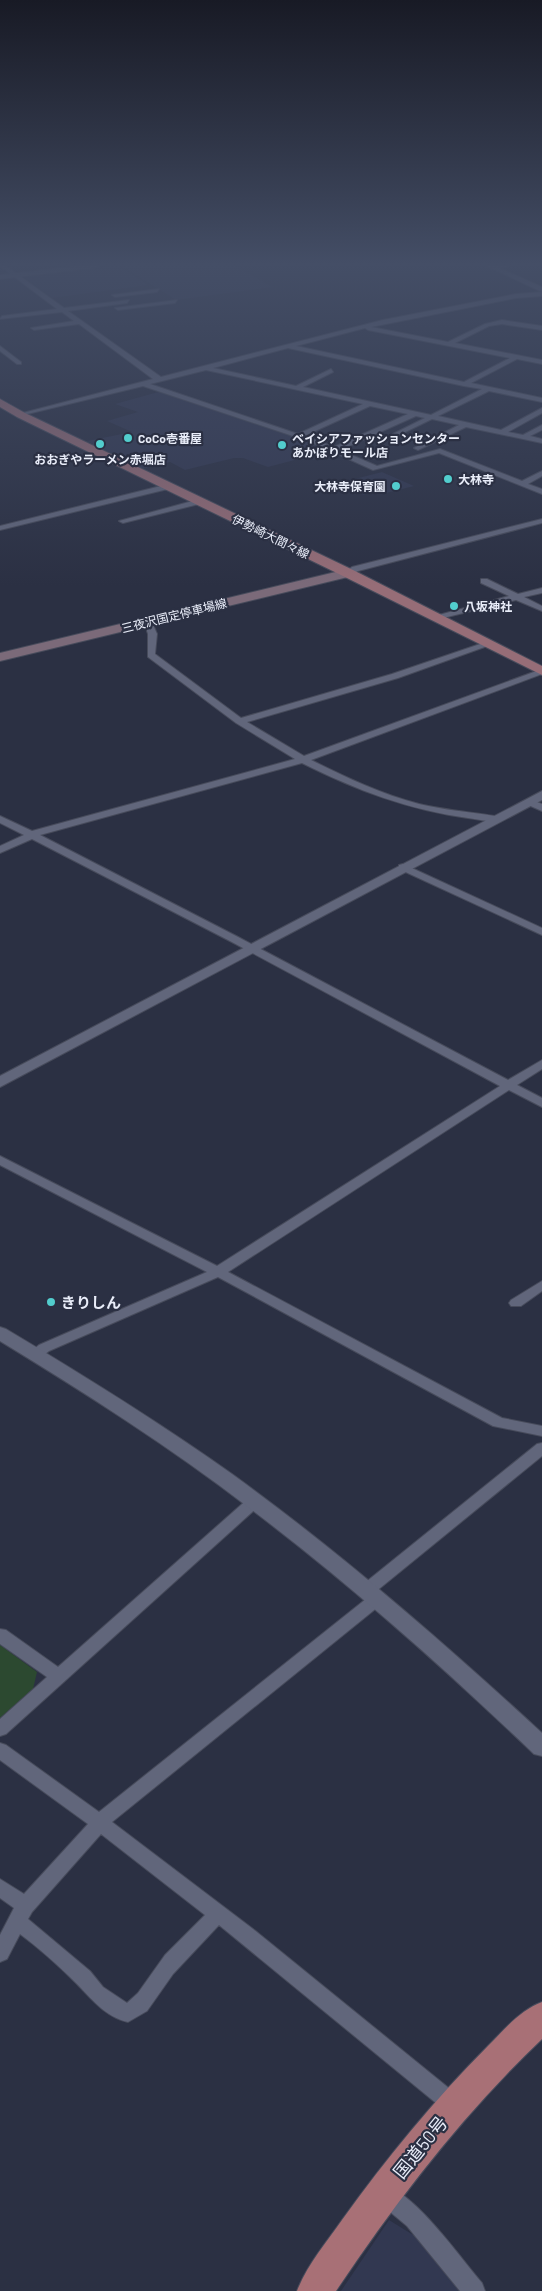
<svg xmlns="http://www.w3.org/2000/svg" width="542" height="2291" font-family="Barlow,'Noto Sans JP',sans-serif">
  <style>
    .built { fill: #323851 }
    .green { fill: #2c4930 }
    .lines { fill: none; stroke-linecap: round; stroke-linejoin: round }
    .minor-casing { stroke: #474b5b; stroke-width: 2 }
    .tertiary-casing { stroke: #474b5b; stroke-width: 2 }
    .secondary-casing { stroke: #474b5b; stroke-width: 2 }
    .primary-casing { stroke: #474b5b; stroke-width: 2 }
    .trunk-casing { stroke: #474b5b; stroke-width: 2 }
    .minor { fill: #61667b; fill-rule: evenodd }
    .tertiary { fill: #61667b; fill-rule: evenodd }
    .secondary { fill: #7b6a79; fill-rule: evenodd }
    .primary { fill: #966d77; fill-rule: evenodd }
    .trunk { fill: #a87076; fill-rule: evenodd }
    .poi-dot { fill: #52cdcd; stroke: #2b3043; stroke-width: 2 }
    .labels { text-anchor: middle; dominant-baseline: central; stroke-width: 4.5; stroke-linejoin: round; paint-order: stroke }
    .far-poi-label { font-size: 12px; font-weight: bold; fill: #e9edf9; stroke: #2b3043; text-anchor: start }
    .far-street-label { font-size: 12px; fill: #e9edf9; stroke: #2b3043 }
    .poi-label { font-size: 15px; font-weight: bold; fill: #e9edf9; stroke: #2b3043; text-anchor: start }
    .near-street-label { font-size: 18px; fill: #e9edf9; stroke: #2b3043 }
  </style>
  <rect width="100%" height="100%" fill="#2b3043"/>
  <path class="built" d="M111 266H119L148 285 52 298 24 277Z
    M122 266H236L272 287 176 300Z
    M162 391 294 436 329 451 268 467 243 458H234L185 470 170 462 142 469 87 441 132 432 107 421 138 412 115 404Z
    M382 472 414 486 382 494 373 492 364 495 339 483Z
    M389 2220 418 2238 460 2291H341Z"/>
  <path class="green" d="M0 1645 37 1672 33 1689 0 1718Z"/>
  <g class="lines">
    <defs>
      <path id="minor" d="M0 266H6L64 308 129 300 127 303 68 311 161 377 383 320 516 294 542 292V296L516 298 371 327 448 342 485 324 502 320 542 326V330L502 324 489 326 455 343 542 360V364L517 359 471 383 542 398V402L489 391 438 416 501 430 542 408V413L508 432 523 435 542 425V430L530 436 542 439V443L466 427 418 450 414 448 416 447 459 425 432 419 397 436H393V434L425 418 416 416 340 450 377 466 440 449 522 481 542 471V476L528 484 542 489V494L439 453 373 470 311 442 143 386 19 416V414L153 379 79 324 34 330 31 328 74 321 62 312 0 319 2 316 57 309ZM365 328 368 330 510 358 464 382 296 346ZM288 348 464 386 482 389 431 415 303 387 333 372 331 369 296 386 213 368ZM206 370 363 404 298 434 150 384ZM370 406 408 414 334 447 304 436Z
        M497 266H509L494 270 491 268Z
        M159 289 157 292 115 297 112 295Z
        M177 300 175 303 118 310 115 308Z
        M0 346 21 362V364H17L0 351Z
        M169 484 173 486 172 488 0 530V526Z
        M200 499H203V503L123 523 119 521Z
        M542 519V523L358 571 351 575 344 573 352 567Z
        M481 579H487L518 594 542 588V593L524 597 542 606V611L516 600 435 620V616L509 596 481 583Z
        M145 620H151L157 634 155 654 241 718 392 674 486 642 493 644 398 678 247 722 304 756 542 669V674L311 760C345 777 381 794 419 804 444 810 470 812 495 816L500 819 499 821C489 823 478 819 468 818 409 810 356 790 302 763L40 835 238 937 508 1080 542 1060V1069L517 1085 542 1098V1107L509 1090 228 1272 502 1418 542 1426V1436L493 1426 218 1277 49 1351C42 1356 38 1360 30 1357L28 1354 39 1345 207 1272 0 1165V1156L217 1266 500 1086 230 941 32 839 0 853V846L24 835 0 823V816L32 831 295 759 236 723 148 657V634L144 622Z
        M529 799 542 804V811L526 804 524 802Z
        M403 864 542 928V935L399 869V865Z
        M542 1281V1291L521 1306H511L509 1303 511 1300Z
        M542 1443V1456L374 1593 384 1594 386 1598 384 1602 112 1822 253 1929 461 2098 464 2105 461 2112 454 2115 447 2112 219 1925 173 1974 147 2011 128 2022C105 2017 91 1998 76 1983 59 1966 39 1948 20 1934L7 1959 0 1962V1935L14 1908 0 1898V1879L24 1894 88 1824 0 1760V1743L6 1745 99 1812 371 1595 361 1594 359 1590 361 1586 537 1444ZM101 1834 205 1915 165 1955 138 1993 127 2003 103 1987 90 1971 28 1919 32 1912Z
        M255 1495 260 1497 263 1501 260 1505 6 1734 0 1736V1719L47 1677 0 1644V1629L6 1630 58 1667 250 1497Z
        M384 2184C419 2198 457 2254 482 2283L485 2291H460L407 2226 377 2201 374 2194 377 2187Z"/>
      <path id="tertiary" d="M77 266H98L94 268 0 279V275Z
        M487 266H495L542 287V292Z
        M542 791V800L0 1087V1076Z
        M0 1327 6 1329C83 1375 159 1422 232 1474 341 1553 443 1642 542 1733V1756L534 1754C443 1667 349 1583 248 1507 169 1446 85 1393 0 1341Z"/>
      <path id="secondary" d="M348 569 352 570 354 573 352 576 0 661V653Z"/>
      <path id="primary" d="M0 399 25 413 353 570 542 666V675L343 576 17 417 0 407Z"/>
      <path id="trunk" d="M542 2002V2039C463 2114 397 2200 336 2291H297C307 2265 326 2243 342 2220 386 2159 433 2101 487 2047 503 2031 520 2010 542 2002Z"/>
    </defs>
    <use href="#minor" class="minor-casing"/>
    <use href="#tertiary" class="tertiary-casing"/>
    <use href="#secondary" class="secondary-casing"/>
    <use href="#primary" class="primary-casing"/>
    <use href="#trunk" class="trunk-casing"/>
    <use href="#minor" class="minor"/>
    <use href="#tertiary" class="tertiary"/>
    <use href="#secondary" class="secondary"/>
    <use href="#primary" class="primary"/>
    <use href="#trunk" class="trunk"/>
  </g>
  <linearGradient id="sky" x2="0" y2="1"><stop stop-color="#181a25"/><stop offset="0.45" stop-color="#444e66"/><stop offset="1" stop-color="#444e66" stop-opacity="0"/></linearGradient>
  <rect width="542" height="586" fill="url(#sky)"/>
  <g class="poi-dot">
    <circle cx="128" cy="438" r="5"/>
    <circle cx="100" cy="444" r="5"/>
    <circle cx="282" cy="445" r="5"/>
    <circle cx="448" cy="479" r="5"/>
    <circle cx="396" cy="486" r="5"/>
    <circle cx="454" cy="606" r="5"/>
    <circle cx="51" cy="1302" r="5"/>
  </g>
  <g class="labels">
    <g class="far-poi-label">
      <text x="138" y="438">CoCo壱番屋</text>
      <text x="292" y="438">ベイシアファッションセンター<tspan x="292" dy="14">あかぼりモール店</tspan></text>
      <text x="100" y="459" text-anchor="middle">おおぎやラーメン赤堀店</text>
      <text x="458" y="479">大林寺</text>
      <text x="386" y="486" text-anchor="end">大林寺保育園</text>
      <text x="464" y="606">八坂神社</text>
    </g>
    <g class="far-street-label">
      <text transform="translate(271 536) rotate(26)">伊勢崎大間々線</text>
      <text transform="translate(174 615) rotate(-14)">三夜沢国定停車場線</text>
    </g>
    <g class="poi-label">
      <text x="61" y="1302">きりしん</text>
    </g>
    <g class="near-street-label">
      <text transform="translate(420 2147) rotate(-51)">国道50号</text>
    </g>
  </g>
</svg>
